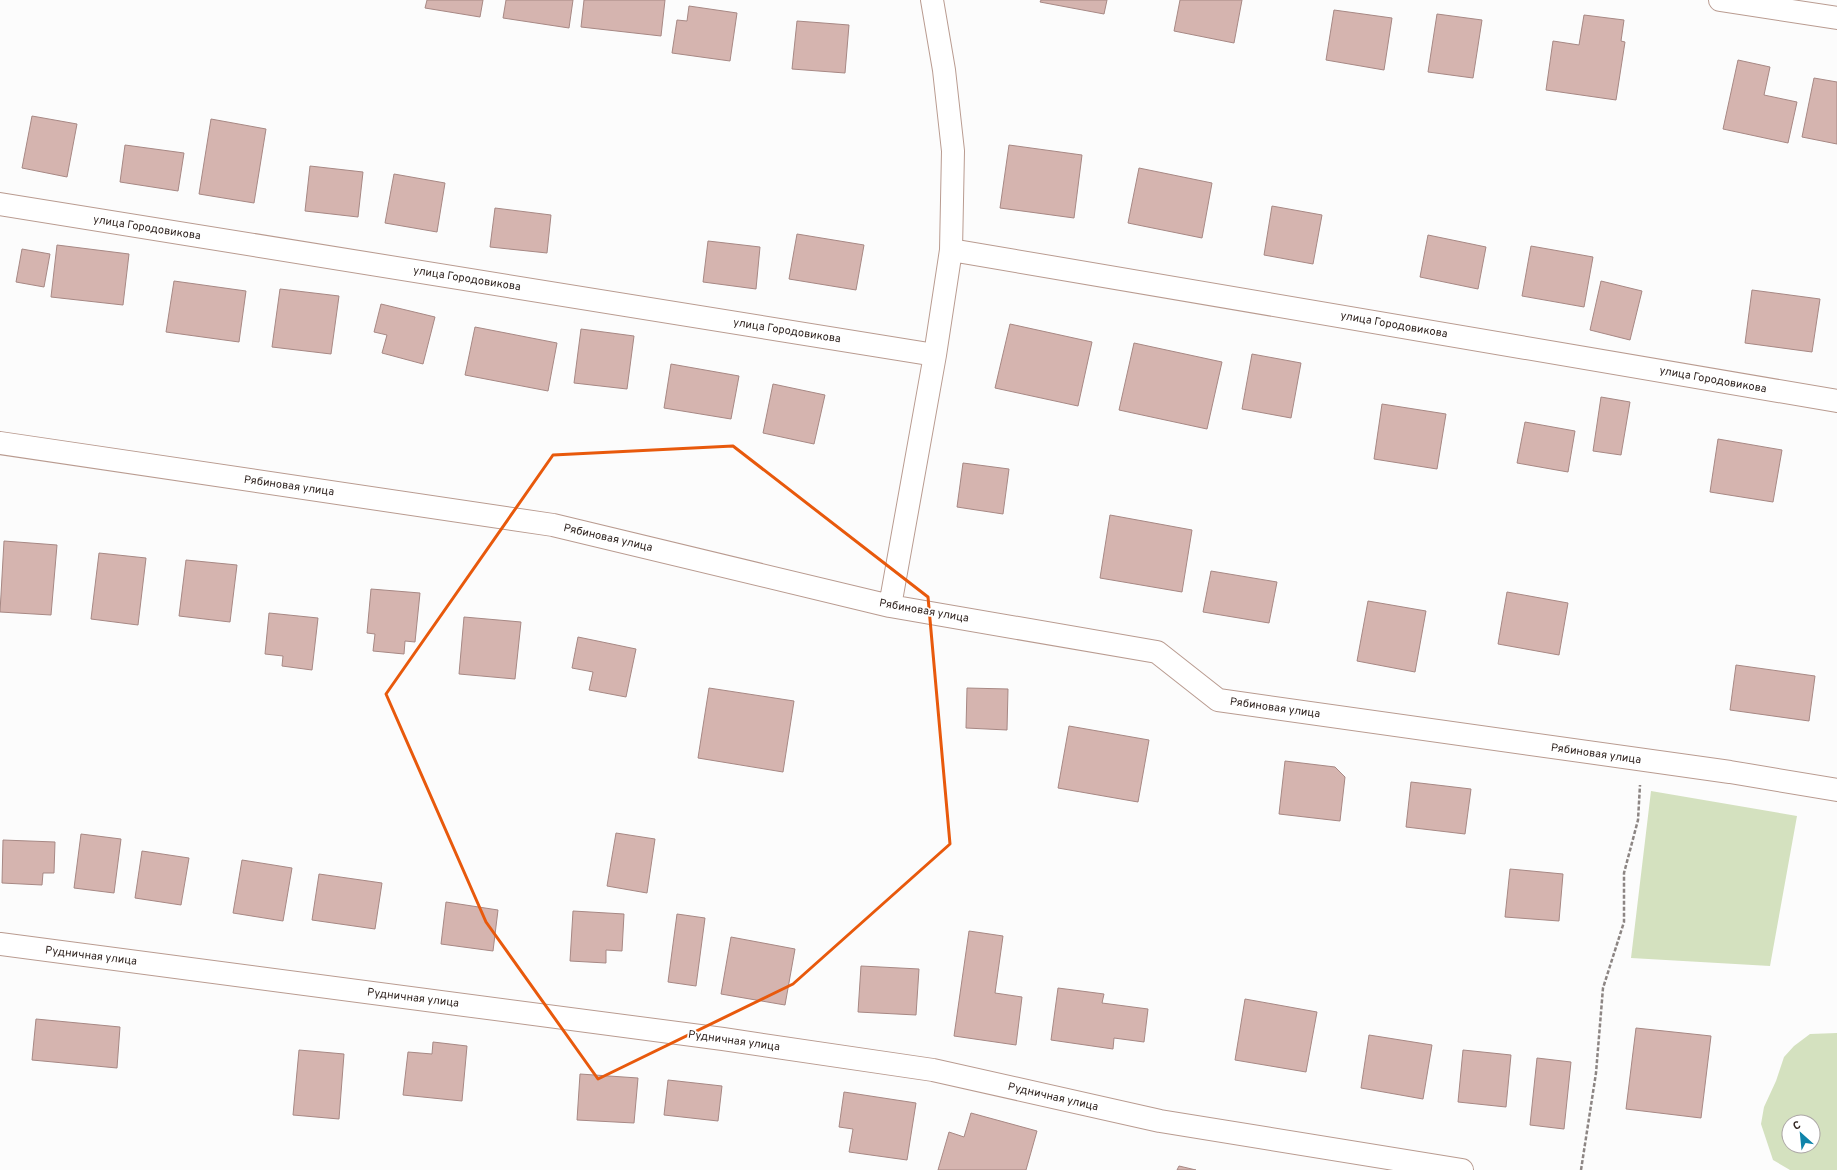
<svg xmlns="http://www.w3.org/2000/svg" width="1837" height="1170" font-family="Overpass,sans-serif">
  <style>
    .green { fill: #d4e1bf; fill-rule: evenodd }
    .building { fill: #d5b4af; stroke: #a78884 }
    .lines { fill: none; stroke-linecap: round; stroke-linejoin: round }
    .minor-casing { stroke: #b99b90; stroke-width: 24 }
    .path { stroke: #8c8583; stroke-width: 2.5; stroke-dasharray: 4 2; stroke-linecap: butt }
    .minor { stroke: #fff; stroke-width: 22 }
    .marked { fill: none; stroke: #e8590c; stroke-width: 3; stroke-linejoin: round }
    .labels { text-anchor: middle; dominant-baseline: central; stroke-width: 3.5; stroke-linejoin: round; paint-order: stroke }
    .street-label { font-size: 11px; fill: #302420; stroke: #fff }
  </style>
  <rect width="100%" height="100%" fill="#fcfcfc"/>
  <path class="green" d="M1651 791 1797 816 1770 966 1631 958Z
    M1837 1033V1170H1790L1773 1160 1761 1124 1764 1107 1776 1081 1784 1057 1794 1046 1810 1034ZM1789 1122H1813V1146H1789Z"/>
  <path class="building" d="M427 0H483L480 17 425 8Z
    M506 0H573L569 28 503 18Z
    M584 0H665L661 36 581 27Z
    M1041 0H1107L1104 14 1040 2Z
    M1180 0H1242L1234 43 1174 31Z
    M689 6 737 13 730 61 672 53 677 20 687 21Z
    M1334 10 1392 18 1384 70 1326 60Z
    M1437 14 1482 20 1473 78 1428 72Z
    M1584 15 1624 20 1621 41 1625 42 1616 100 1546 90 1553 41 1579 45Z
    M797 21 849 25 845 73 792 69Z
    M1738 60 1770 67 1764 95 1797 102 1788 143 1723 129Z
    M1814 78 1837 82V144L1802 137Z
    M32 116 77 124 67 177 22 168Z
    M211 119 266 129 254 203 199 194Z
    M125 145 184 153 178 191 120 182Z
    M1009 145 1082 155 1074 218 1000 208Z
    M310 166 363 172 358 217 305 211Z
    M1139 168 1212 183 1202 238 1128 223Z
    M394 174 445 183 437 232 385 223Z
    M1272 206 1322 215 1313 264 1264 255Z
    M495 208 551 215 547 253 490 247Z
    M797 234 864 245 856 290 789 279Z
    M1428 235 1486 247 1478 289 1420 277Z
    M708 241 760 247 756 289 703 282Z
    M57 245 129 254 123 305 51 297Z
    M1531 246 1593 257 1584 307 1522 296Z
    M22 249 50 254 44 287 16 282Z
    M174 281 246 291 239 342 166 332Z
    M1601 281 1642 291 1630 340 1590 330Z
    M280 289 339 296 331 354 272 347Z
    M1752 290 1820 299 1812 352 1745 343Z
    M381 304 435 317 423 364 382 353 387 335 374 332Z
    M1010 324 1092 342 1078 406 995 388Z
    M475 327 557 343 548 391 465 375Z
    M581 329 634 336 627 389 574 383Z
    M1134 343 1222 362 1207 429 1119 410Z
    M1252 354 1301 363 1291 418 1242 409Z
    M671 364 739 376 731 419 664 408Z
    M773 384 825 395 814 444 763 433Z
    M1601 397 1630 402 1621 455 1593 451Z
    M1382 404 1446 414 1437 469 1374 459Z
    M1525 422 1575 431 1568 472 1517 463Z
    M1718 439 1782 450 1773 502 1710 492Z
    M963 463 1009 469 1003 514 957 507Z
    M1110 515 1192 530 1182 592 1100 578Z
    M4 541 57 545 51 615 0 612Z
    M99 553 146 558 138 625 91 619Z
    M186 560 237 565 230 622 179 616Z
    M1211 571 1277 582 1269 623 1203 612Z
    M371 589 420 593 415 642 405 641 404 654 373 651 375 634 367 633Z
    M1507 592 1568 603 1559 655 1498 644Z
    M1368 601 1426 611 1415 672 1357 661Z
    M269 613 318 618 312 670 282 666 283 656 265 654Z
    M464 617 521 622 515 679 459 674Z
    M578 637 636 649 626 697 589 690 593 672 572 668Z
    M1736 665 1815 676 1809 721 1730 710Z
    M709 688 794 701 783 772 698 758Z
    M967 688 1008 689 1007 730 966 728Z
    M1069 726 1149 740 1138 802 1058 788Z
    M1285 761 1335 767 1345 777 1340 821 1279 814Z
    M1411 782 1471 789 1465 834 1406 827Z
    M616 833 655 839 647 893 607 886Z
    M81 834 121 839 114 893 74 888Z
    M3 840 55 842 54 873H43L42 885 2 883Z
    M142 851 189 858 181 905 135 898Z
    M242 860 292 868 283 921 233 913Z
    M1510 869 1563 874 1559 921 1505 917Z
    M319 874 382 883 375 929 312 920Z
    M446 902 498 910 493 951 441 944Z
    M573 911 624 914 622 951 606 950V963L570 961Z
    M677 914 705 918 696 986 668 982Z
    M969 931 1003 936 995 993 1022 997 1016 1045 954 1036Z
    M731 937 795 949 785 1005 721 994Z
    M861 966 919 969 916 1015 858 1012Z
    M1058 988 1104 994 1102 1003 1148 1009 1144 1042 1114 1038 1113 1049 1051 1040Z
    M1245 999 1317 1012 1306 1072 1235 1060Z
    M36 1019 120 1027 117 1068 32 1060Z
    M1636 1028 1711 1036 1701 1118 1626 1109Z
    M1369 1035 1432 1045 1423 1099 1361 1088Z
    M433 1042 467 1046 462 1101 403 1095 408 1052 432 1054Z
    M299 1050 344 1054 339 1119 293 1115Z
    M1463 1050 1511 1055 1506 1107 1458 1102Z
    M1537 1058 1571 1062 1564 1129 1530 1125Z
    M580 1074 638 1078 634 1123 577 1120Z
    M668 1080 722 1086 718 1121 664 1115Z
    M844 1092 916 1103 907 1160 849 1152 853 1129 839 1127Z
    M971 1113 1037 1131 1026 1170H938L949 1132 964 1137Z
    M1179 1166 1196 1170H1177Z"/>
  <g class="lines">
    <defs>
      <path id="minor" d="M1720 0 1837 18
        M0 204 935 355
        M951 250 1837 401
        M0 443 553 525 890 606 1157 652 1218 700 1730 772 1837 790
        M890 606 935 355 951 250 953 151 944 70 932 0
        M0 944 723 1039 933 1070 1160 1121 1462 1170"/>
    </defs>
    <use href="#minor" class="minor-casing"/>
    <path class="path" d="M1581 1170 1596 1073 1603 988 1624 922V873L1638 820 1640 785"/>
    <use href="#minor" class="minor"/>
  </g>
  <path class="marked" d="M733 446 928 597 950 844 793 984 598 1079 486 922 386 694 553 455Z"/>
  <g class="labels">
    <g class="street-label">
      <text transform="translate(147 228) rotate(9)">улица Городовикова</text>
      <text transform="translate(467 279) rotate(9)">улица Городовикова</text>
      <text transform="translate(1394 325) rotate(10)">улица Городовикова</text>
      <text transform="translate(787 331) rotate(9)">улица Городовикова</text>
      <text transform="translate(1713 380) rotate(10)">улица Городовикова</text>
      <text transform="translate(289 486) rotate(8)">Рябиновая улица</text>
      <text transform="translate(608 538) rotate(13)">Рябиновая улица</text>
      <text transform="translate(924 611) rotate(10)">Рябиновая улица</text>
      <text transform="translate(1275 708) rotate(8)">Рябиновая улица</text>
      <text transform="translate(1596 754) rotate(8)">Рябиновая улица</text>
      <text transform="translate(91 956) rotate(7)">Рудничная улица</text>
      <text transform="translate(413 998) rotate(7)">Рудничная улица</text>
      <text transform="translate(734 1041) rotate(8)">Рудничная улица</text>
      <text transform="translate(1053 1097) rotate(13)">Рудничная улица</text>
    </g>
  </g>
  <g transform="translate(1801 1134) rotate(333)"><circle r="19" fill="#ffffff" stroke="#aca7a6"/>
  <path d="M0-3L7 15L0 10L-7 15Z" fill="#0f84aa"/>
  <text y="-6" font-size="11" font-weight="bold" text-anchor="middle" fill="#302420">С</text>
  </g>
</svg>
